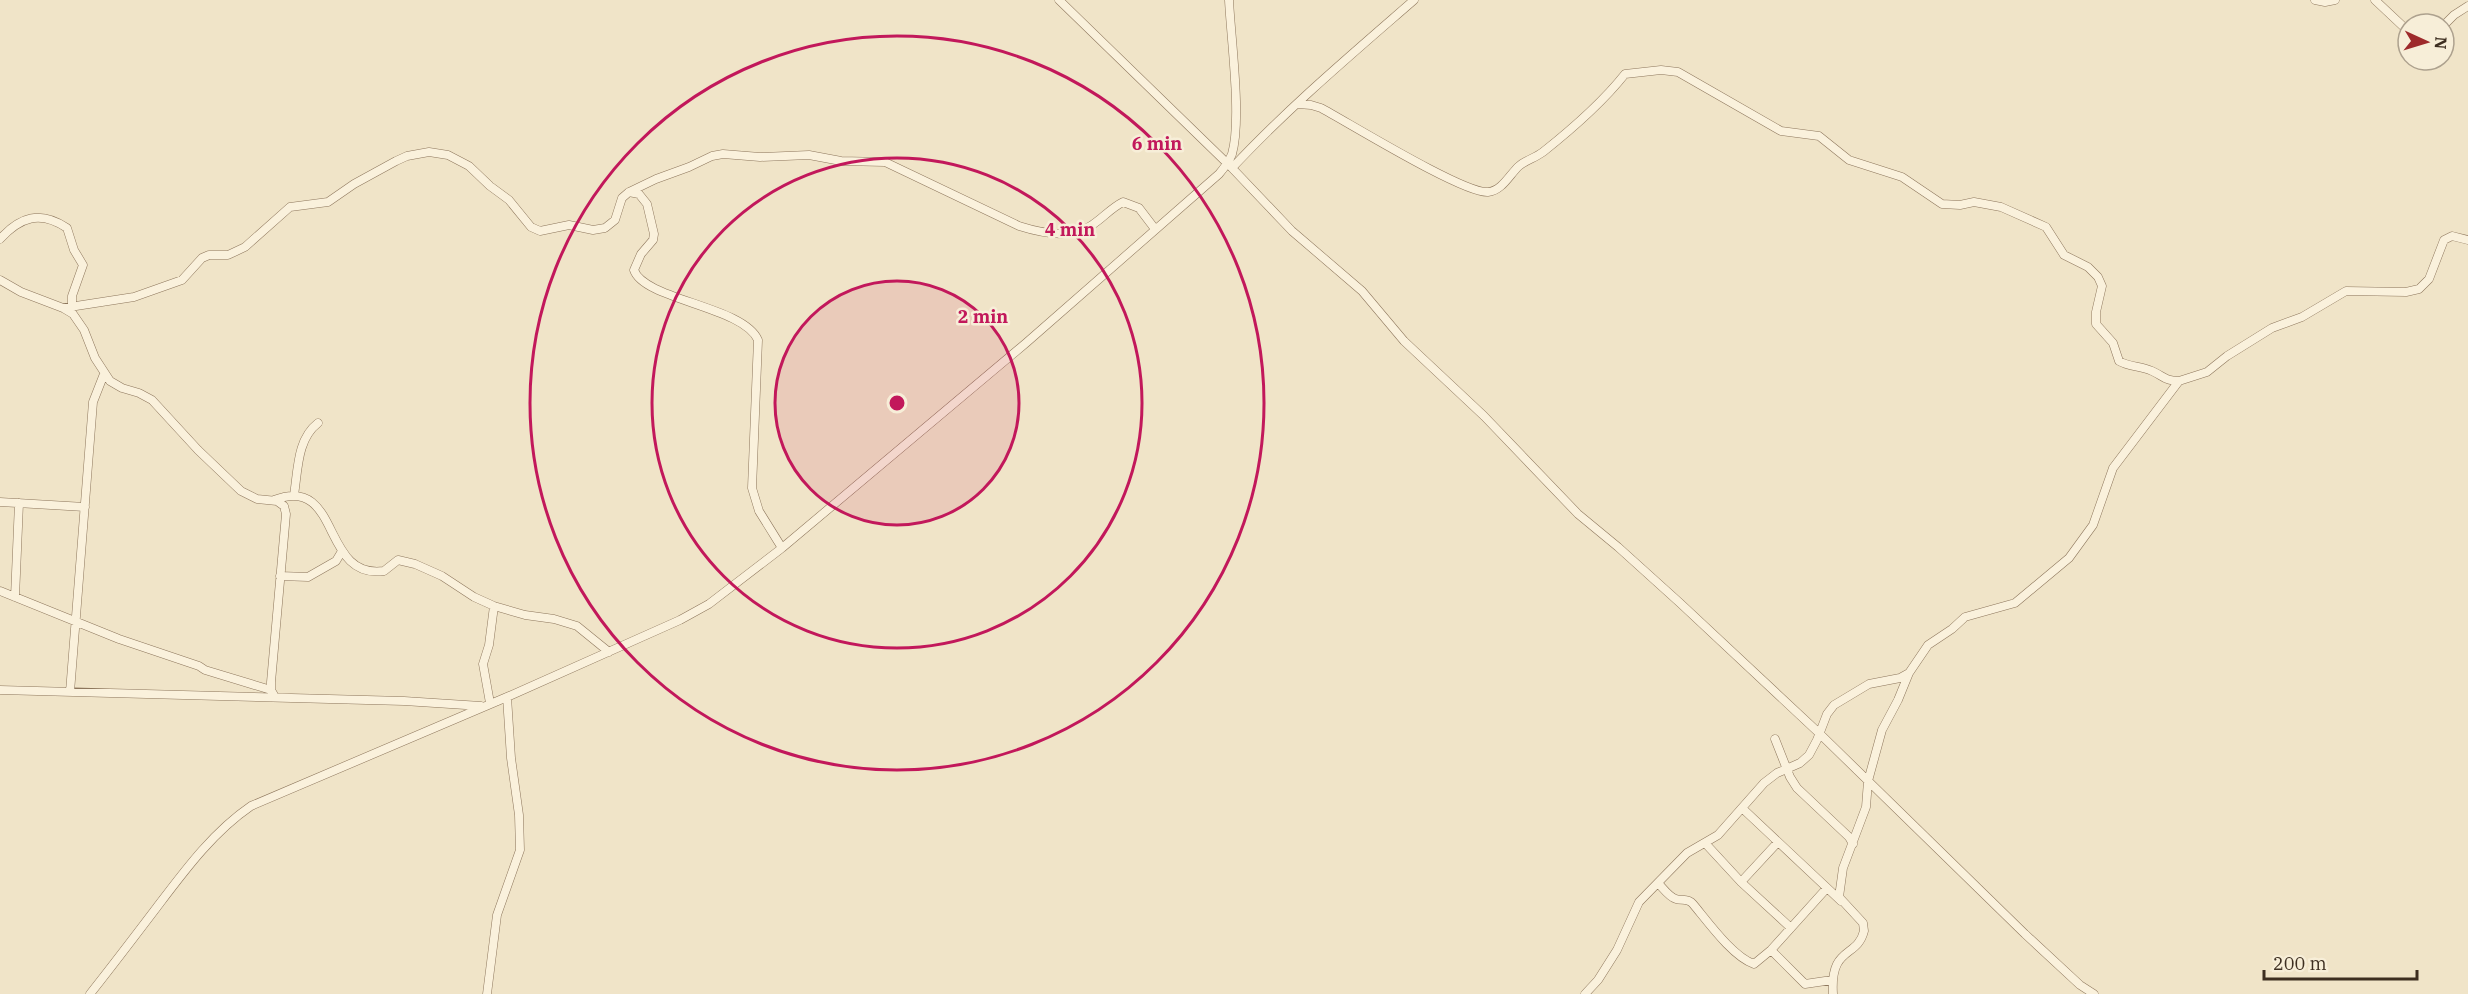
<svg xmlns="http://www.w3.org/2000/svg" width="2468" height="994" font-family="'IBM Plex Serif',serif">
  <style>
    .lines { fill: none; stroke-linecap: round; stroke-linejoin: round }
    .minor-casing { stroke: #8d765c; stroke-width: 9 }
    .minor { stroke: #faf1dc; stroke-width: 8 }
    .ring { fill: none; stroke: #c2185b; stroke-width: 3 }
    .centre { fill: #c2185b; stroke: #f7eed8; stroke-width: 3 }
    .ring-label { font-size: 18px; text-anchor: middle; font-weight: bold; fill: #c2185b; stroke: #f7eed8; stroke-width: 5; stroke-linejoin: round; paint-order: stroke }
  </style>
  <rect width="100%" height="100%" fill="#f0e4c8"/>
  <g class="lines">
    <defs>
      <path id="minor" d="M1059 0 1232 168 1292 231 1362 291 1404 341 1484 416 1578 514 1618 547 1680 603 1819 733 2025 934 2080 985 2094 994
        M2315 0 2325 2 2335 0
        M2375 0 2408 31
        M2444 25 2454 15 2468 6
        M1298 104 1311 105 1321 108C1349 123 1464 194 1488 192 1502 191 1510 174 1519 166 1526 160 1535 158 1543 152 1572 129 1602 103 1625 74L1661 70 1678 72 1781 131 1819 136 1849 160 1902 177 1942 204 1960 205 1974 202 2001 207 2046 227 2064 255 2088 267 2098 277 2102 286 2096 312V324L2113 343 2119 361C2129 367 2141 366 2152 371 2165 377 2163 380 2179 381
        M1232 168C1288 108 1352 54 1414 0
        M629 192 639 194 647 204 654 234 653 240 641 254 634 270C644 300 743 306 758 340L752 488 759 511 782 548
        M0 239C20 217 40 210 67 228L74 250 83 265 72 296V306
        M0 280 21 292 63 308 73 314 84 330 95 358 110 381 122 388 139 393 152 400 198 450 241 491 257 499 277 501 284 506 286 514 271 682V690L275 697
        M63 308 134 297 182 280 202 258 209 255H228L245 247 290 207 328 202 354 184 396 161 407 156 429 152 448 155 469 166 490 186 509 200 531 227 540 231 569 225 593 230 605 228 615 220 622 198 629 192 656 179 689 167 712 156 723 154 760 157 809 155 841 161 885 162 1019 226C1041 233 1072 240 1092 225 1103 218 1111 208 1123 202L1139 208 1155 229
        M294 495C298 470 297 439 318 423
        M274 500C342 474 320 580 384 571L398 560 415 564 442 576 474 597 494 606 525 615 554 619 577 626 609 652
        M0 502 85 507
        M280 576 308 577 336 561 342 551
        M0 591 119 639 199 666 205 670 271 690
        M15 597 19 503
        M0 690 404 701 481 706
        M70 692 93 402 104 374
        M490 703 483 664 489 645 494 606
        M1775 739 1790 777 1797 788 1849 837 1853 844
        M1742 808 1841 901
        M1705 843 1741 882 1791 928
        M1741 882 1778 842
        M1658 883C1663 888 1669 897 1676 899 1682 901 1688 898 1693 904 1708 922 1733 957 1754 964L1771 950 1826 889
        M1771 950 1805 984 1832 980
        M90 994C113 965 135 936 157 907 185 870 213 832 251 806L507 697 680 620 709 604 782 548 1026 343 1219 174C1224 168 1229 162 1232 154 1242 119 1231 40 1229 0
        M487 994 497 915 520 850 519 815 511 758 507 697
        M1585 994 1598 980 1617 950 1639 902 1687 853 1718 835 1764 783 1777 773 1800 763 1809 755 1817 740 1827 714 1834 705 1869 684 1900 678 1909 673
        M1833 994C1830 945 1857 959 1864 931L1863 923 1839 897 1843 868 1866 807 1868 781 1882 730 1898 700 1909 673 1928 645 1952 629 1965 617 2015 603 2069 558 2093 525 2113 468 2179 381 2207 372 2227 356 2272 328 2302 317 2346 291 2406 292 2419 289 2429 279 2444 240 2452 236 2468 240"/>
    </defs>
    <use href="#minor" class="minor-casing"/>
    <use href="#minor" class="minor"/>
  </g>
  <circle cx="897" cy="403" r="122" fill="#c2185b" fill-opacity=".12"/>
  <g class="ring">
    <circle cx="897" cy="403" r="122"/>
    <circle cx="897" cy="403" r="245"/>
    <circle cx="897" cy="403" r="367"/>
  </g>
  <circle cx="897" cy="403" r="9" class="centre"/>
  <g class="ring-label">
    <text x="1157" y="150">6 min</text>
    <text x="1070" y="236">4 min</text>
    <text x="983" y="323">2 min</text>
  </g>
  <g transform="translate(2426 42) rotate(94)"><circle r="28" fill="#f7eed8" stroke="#ada18e" stroke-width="1.5"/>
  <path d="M0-4.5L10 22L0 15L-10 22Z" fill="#9e2a2b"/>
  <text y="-9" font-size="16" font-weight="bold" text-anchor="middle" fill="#3d2e20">N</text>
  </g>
  <path d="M2264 970v9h153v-9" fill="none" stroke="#3d2e20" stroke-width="3"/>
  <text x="2273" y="970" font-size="18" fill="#3d2e20" stroke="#f7eed8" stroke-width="4.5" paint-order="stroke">200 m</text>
</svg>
